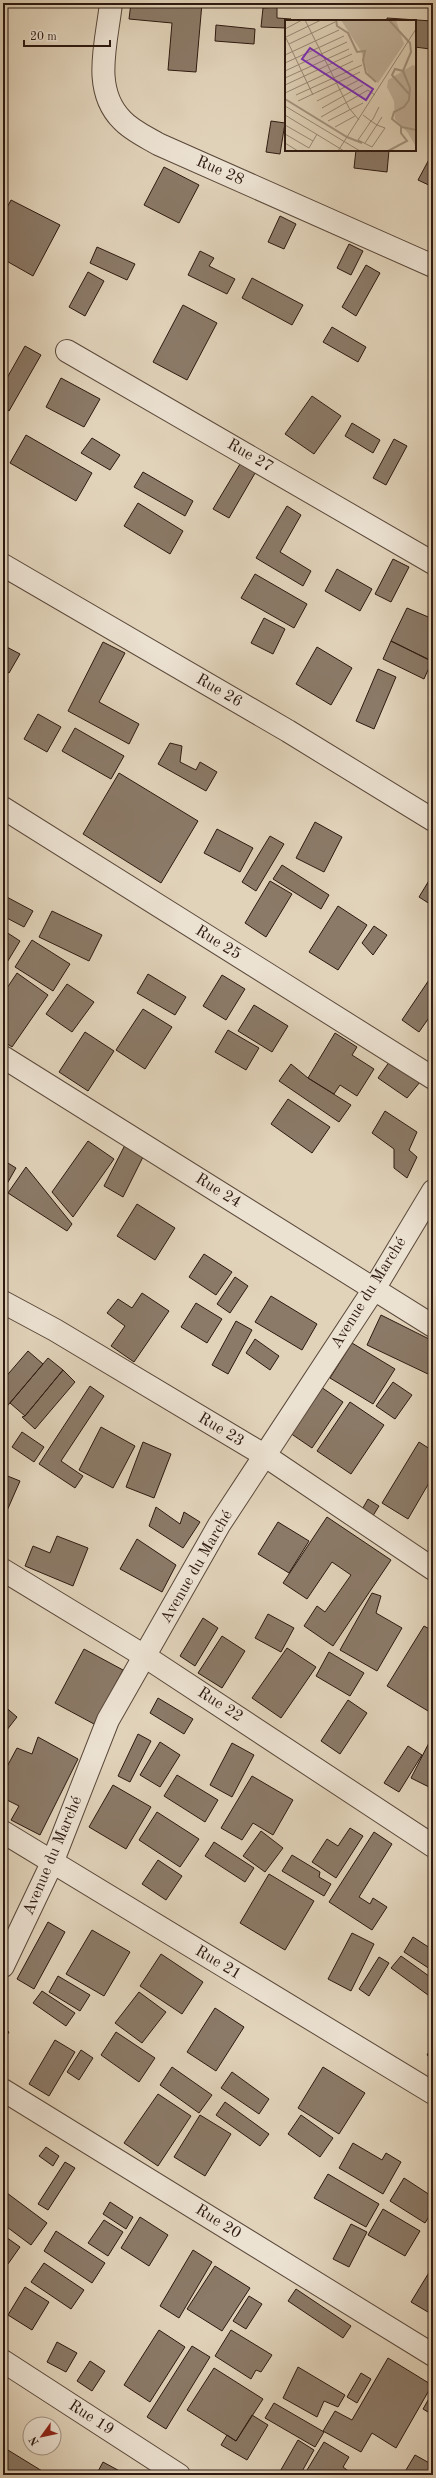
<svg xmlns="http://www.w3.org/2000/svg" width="436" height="2478" font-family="'Old Standard TT',serif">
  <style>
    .building { fill: #8b7a68; stroke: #2d1910 }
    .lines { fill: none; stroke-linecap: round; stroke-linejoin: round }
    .minor-casing { stroke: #5a483a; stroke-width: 24 }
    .minor { stroke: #ece2d2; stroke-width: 22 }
    .labels { text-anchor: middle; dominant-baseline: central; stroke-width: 3; stroke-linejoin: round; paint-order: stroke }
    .street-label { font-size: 16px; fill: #2d1910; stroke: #ece2d2 }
    .inset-river { fill: none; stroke: #a49480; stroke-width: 2 }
    .inset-road { fill: none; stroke: #998976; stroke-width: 1 }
    .view { fill: #7b2cbf; fill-opacity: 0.15; stroke: #7b2cbf; stroke-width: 2 }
    .inset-edge { fill: none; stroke: #2d1910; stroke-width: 2 }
  </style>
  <rect width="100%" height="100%" fill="#e1d3ba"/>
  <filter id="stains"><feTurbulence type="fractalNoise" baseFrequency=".005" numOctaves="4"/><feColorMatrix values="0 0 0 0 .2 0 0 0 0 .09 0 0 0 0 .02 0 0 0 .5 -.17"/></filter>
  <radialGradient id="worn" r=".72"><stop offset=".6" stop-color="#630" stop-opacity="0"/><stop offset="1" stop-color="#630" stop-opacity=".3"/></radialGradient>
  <path class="building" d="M131 3H202L196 72 168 70 172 23 129 19Z
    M277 7V18L291 19 286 21V28L261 27 263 8Z
    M387 18 432 21 430 49 415 47V21H387Z
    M216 25 255 29 254 44 215 41Z
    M271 121 285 123 280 154 266 152Z
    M356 150H389L387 172 354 168Z
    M433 152V187L418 180Z
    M164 167 199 185 179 223 144 205Z
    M11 200 60 225 33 276 3 259V215Z
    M280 216 296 224 284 249 268 242Z
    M349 244 363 251 351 275 337 268Z
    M97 247 135 264 127 280 90 263Z
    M200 251 214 258 209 266 235 279 227 294 188 275Z
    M366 265 380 273 356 316 342 307Z
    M88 272 104 281 85 316 69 307Z
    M252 278 303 305 292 325 242 298Z
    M183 305 217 323 187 380 153 362Z
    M332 327 366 347 358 362 323 342Z
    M25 346 41 355 9 411 3 407V385Z
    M61 378 100 399 84 427 46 407Z
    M312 396 341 416 314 454 285 434Z
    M352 423 380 440 373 453 345 436Z
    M26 435 92 473 76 501 10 463Z
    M92 438 120 455 110 470 81 453Z
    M394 439 407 446 386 485 373 478Z
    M243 459 258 468 229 518 213 509Z
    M143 472 193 501 185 516 134 487Z
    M138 503 183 531 170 554 124 526Z
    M287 506 301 515 280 552 311 571 303 586 256 558Z
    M393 559 409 567 391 602 375 594Z
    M337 569 372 589 360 611 325 591Z
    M255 574 307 604 294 628 241 598Z
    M407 608 433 619V662L391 641Z
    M264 618 285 629 273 654 251 643Z
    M391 641 432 661 424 679 383 659Z
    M103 642 125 653 99 702 139 724 129 744 68 711Z
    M3 645 20 654 9 673 3 669Z
    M317 647 352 668 331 705 296 684Z
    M378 669 396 677 374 729 356 721Z
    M3 678 8 681 3 690Z
    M38 714 61 727 47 752 24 739Z
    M75 728 124 756 111 779 62 751Z
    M170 743 182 746 180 762 196 770 200 762 217 772 206 791 158 764Z
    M119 773 198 821 161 883 83 834Z
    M315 822 342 837 324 872 296 858Z
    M217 829 253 848 240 872 204 853Z
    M270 836 284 844 256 891 242 882Z
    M282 865 329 895 321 909 273 879Z
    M433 874V906L419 897Z
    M270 881 292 894 266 937 245 923Z
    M3 895 33 911 24 927 3 916Z
    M338 906 367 925 338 970 309 952Z
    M52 911 102 935 89 961 39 937Z
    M374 926 387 935 373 955 362 943Z
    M3 930 20 941 3 969Z
    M32 940 70 964 53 991 15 967Z
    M17 973 48 995 12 1047 3 1041V994Z
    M148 974 186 997 175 1015 137 993Z
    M433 974V1012L419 1032 402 1020Z
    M222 975 245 989 226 1020 203 1006Z
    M67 984 94 1002 72 1032 46 1014Z
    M254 1005 288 1026 272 1052 238 1031Z
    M143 1009 172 1027 145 1069 116 1050Z
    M228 1030 259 1048 246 1070 215 1052Z
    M85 1032 114 1051 88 1091 59 1072Z
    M335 1033 357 1047 352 1055 374 1069 357 1096 340 1085 334 1094 308 1078Z
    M392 1058 420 1082 407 1098 378 1078Z
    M291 1064 308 1078 351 1105 339 1122 279 1081Z
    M288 1099 330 1127 312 1153 271 1124Z
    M385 1111 417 1132 409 1150 417 1157 407 1178 394 1168V1149L372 1133Z
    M88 1141 114 1159 73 1217 52 1192Z
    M125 1145 144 1155 123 1197 104 1186Z
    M3 1160 16 1168 4 1189 3 1188Z
    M26 1167 72 1224 67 1231 8 1193Z
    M137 1204 175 1228 155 1260 117 1236Z
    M204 1254 232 1272 216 1295 189 1277Z
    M235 1277 248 1286 230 1313 217 1304Z
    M142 1293 169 1311 134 1362 111 1346 125 1326 107 1313 118 1299 132 1308Z
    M271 1296 317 1324 302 1350 255 1322Z
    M196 1303 222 1319 207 1343 181 1327Z
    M381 1315 433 1341V1364L428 1374 367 1345Z
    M236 1321 252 1330 228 1374 212 1365Z
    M255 1339 279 1356 270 1370 246 1353Z
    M352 1343 395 1369 373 1404 330 1378Z
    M28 1351 43 1364 3 1411V1380Z
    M48 1358 63 1370 25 1416 10 1403Z
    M63 1370 75 1382 35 1429 22 1417 25 1416Z
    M393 1382 412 1395 395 1419 376 1406Z
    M90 1386 104 1396 61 1461 83 1476 75 1488 39 1464Z
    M321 1387 343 1402 312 1448 290 1433Z
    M350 1402 384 1425 351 1474 317 1451Z
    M101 1427 135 1446 113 1488 79 1470Z
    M22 1432 44 1447 34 1462 12 1447Z
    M143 1442 171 1454 154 1498 126 1487Z
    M419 1442 433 1451V1476L408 1519 382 1503Z
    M5 1475 20 1481 6 1513 3 1511V1480Z
    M368 1499 379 1506 371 1519 360 1513Z
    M156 1507 180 1524 184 1512 200 1522 183 1548 149 1526Z
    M327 1517 391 1560 333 1646 304 1626 317 1606 325 1612 351 1575 332 1562 307 1599 283 1583Z
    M278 1522 309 1541 289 1573 258 1554Z
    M57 1536 88 1548 73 1586 25 1566 33 1546 50 1553Z
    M137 1539 176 1565 162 1592 120 1569Z
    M372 1593 381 1596 376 1613 402 1628 377 1671 340 1650Z
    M268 1614 294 1628 281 1652 255 1638Z
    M203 1618 218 1628 195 1666 180 1656Z
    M424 1626 433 1631 429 1643 433 1646V1714L387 1686Z
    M222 1636 245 1651 222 1688 198 1673Z
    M287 1648 316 1667 281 1718 252 1698Z
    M84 1649 123 1670 94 1724 55 1703Z
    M329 1652 364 1673 350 1696 316 1676Z
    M158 1698 193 1719 184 1734 150 1713Z
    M348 1700 367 1713 340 1754 321 1741Z
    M3 1705 17 1717 3 1735Z
    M138 1734 151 1741 130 1782 118 1776Z
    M433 1735V1789L411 1778Z
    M38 1737 78 1759 40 1835 11 1820 19 1806 3 1798V1774L17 1748 32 1754Z
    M160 1742 180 1755 160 1787 140 1775Z
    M232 1743 254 1755 232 1797 210 1785Z
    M408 1746 422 1755 399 1792 384 1783Z
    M177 1775 218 1800 205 1822 164 1796Z
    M252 1776 293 1800 273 1835 253 1823 242 1840 221 1828Z
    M113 1785 151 1807 126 1849 89 1827Z
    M157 1812 199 1839 180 1867 139 1840Z
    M350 1828 363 1836 336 1878 312 1862 327 1839 338 1846Z
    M261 1831 283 1848 265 1872 243 1856Z
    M374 1832 392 1844 359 1897 370 1904 373 1898 387 1907 372 1930 329 1902Z
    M214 1842 254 1868 245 1882 205 1856Z
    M292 1855 320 1872 319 1877 331 1884 324 1896 282 1871Z
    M158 1860 182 1876 166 1900 142 1884Z
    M269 1874 314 1901 285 1950 240 1923Z
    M48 1922 65 1932 34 1989 17 1979Z
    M92 1930 130 1952 104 1996 66 1974Z
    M352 1933 374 1944 351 1991 328 1979Z
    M413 1937 433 1950V1971L404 1952Z
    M161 1954 203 1982 182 2014 140 1986Z
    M401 1956 433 1979V1989L428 1995 391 1968Z
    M379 1957 389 1963 369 1996 359 1989Z
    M58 1976 90 1995 80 2011 49 1992Z
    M42 1991 75 2013 66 2026 33 2003Z
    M139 1992 166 2012 142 2043 115 2023Z
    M215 2008 244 2027 216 2071 187 2052Z
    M3 2028 9 2032 3 2042Z
    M116 2032 155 2058 139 2082 101 2055Z
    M55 2040 75 2052 49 2096 29 2084Z
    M433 2045V2059L427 2055Z
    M81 2050 93 2058 79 2080 67 2072Z
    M172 2067 212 2095 199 2113 160 2085Z
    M323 2067 365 2093 339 2134 298 2108Z
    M232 2072 269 2099 259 2114 221 2088Z
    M158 2094 191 2116 158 2166 124 2143Z
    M225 2102 269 2134 260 2146 216 2115Z
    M200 2115 231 2134 205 2176 174 2157Z
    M301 2115 333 2138 320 2157 288 2134Z
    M353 2143 382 2160 386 2153 401 2162 383 2194 339 2168Z
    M46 2147 59 2156 53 2166 39 2156Z
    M65 2162 75 2168 48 2210 38 2204Z
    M328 2174 379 2204 366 2227 314 2198Z
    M404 2178 433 2197V2210L425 2223 390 2201Z
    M3 2190 47 2223 31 2245 3 2224Z
    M110 2202 133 2217 126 2229 103 2214Z
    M383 2209 420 2231 405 2256 368 2235Z
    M140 2217 168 2235 149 2266 121 2248Z
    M104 2220 123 2232 108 2256 88 2243Z
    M351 2224 367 2232 349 2267 333 2259Z
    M56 2231 105 2263 92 2283 44 2251Z
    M3 2235 20 2247 8 2264 3 2261Z
    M193 2250 212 2262 179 2318 160 2306Z
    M44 2263 84 2290 71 2309 31 2282Z
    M215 2266 250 2288 222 2331 187 2309Z
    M433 2266V2315L411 2302Z
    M25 2287 49 2302 32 2330 8 2315Z
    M296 2289 351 2326 343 2338 288 2301Z
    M249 2296 262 2304 246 2329 233 2321Z
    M159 2330 185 2347 150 2402 124 2385Z
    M231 2330 272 2355 261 2372 256 2370 251 2379 215 2356Z
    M57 2342 77 2353 66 2372 47 2362Z
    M192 2346 210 2357 166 2429 147 2417Z
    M388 2358 432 2385 396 2448 372 2433 361 2452 323 2431 335 2411 352 2420Z
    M90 2361 105 2371 92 2391 77 2381Z
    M298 2367 345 2395 338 2407 324 2401 317 2417 283 2398Z
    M214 2368 263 2399 236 2441 187 2410Z
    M361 2373 371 2379 357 2403 347 2397Z
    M431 2395 433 2396V2415L423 2409Z
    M274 2403 324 2432 315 2447 265 2418Z
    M252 2415 268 2425 247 2460 221 2445 227 2435 236 2441Z
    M298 2440 314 2450 300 2475H278Z
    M324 2442 349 2457 343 2467 354 2475H304Z
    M3 2447 47 2474V2475H3Z
    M415 2455 433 2465V2475H403Z
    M103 2462 127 2475H96Z"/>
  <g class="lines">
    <defs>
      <path id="minor" d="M111 3C107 42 91 89 122 120 131 130 146 137 158 144L433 266
        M67 351 433 563
        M3 565 288 731 433 820
        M3 808 433 1078
        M3 1057 433 1326
        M3 1302 55 1330 264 1455 433 1569
        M3 1570 146 1657 433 1846
        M3 1832 433 2093
        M3 1966 52 1863 108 1720 219 1525 374 1289 433 1191
        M3 2090 433 2355
        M3 2361 179 2475"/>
    </defs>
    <use href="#minor" class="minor-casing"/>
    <use href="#minor" class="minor"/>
  </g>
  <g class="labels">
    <g class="street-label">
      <text transform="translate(220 171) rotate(24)">Rue 28</text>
      <text transform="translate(250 456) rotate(30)">Rue 27</text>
      <text transform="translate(219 691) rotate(30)">Rue 26</text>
      <text transform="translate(218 943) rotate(32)">Rue 25</text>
      <text transform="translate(218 1191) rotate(32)">Rue 24</text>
      <text transform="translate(369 1293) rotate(-58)">Avenue du Marché</text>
      <text transform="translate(221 1430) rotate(31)">Rue 23</text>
      <text transform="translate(197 1567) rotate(-60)">Avenue du Marché</text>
      <text transform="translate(220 1705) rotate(33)">Rue 22</text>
      <text transform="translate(53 1856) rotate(-67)">Avenue du Marché</text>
      <text transform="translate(218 1963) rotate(31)">Rue 21</text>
      <text transform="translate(218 2222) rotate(32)">Rue 20</text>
      <text transform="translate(91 2418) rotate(33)">Rue 19</text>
    </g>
  </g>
  <g transform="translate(285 20)">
    <rect width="131" height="131" fill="#e1d3ba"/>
    <path d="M56 0H111L119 24 93 63 84 57 76 31ZM128 45 131 47V127L123 113 110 99 109 81 102 67 103 60Z" fill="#c2b39d"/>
    <path class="inset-river" d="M51 0 52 6 63 13 72 32 80 31 78 40 81 53 91 62M104 0 125 23 126 32 118 51 125 68 124 80 119 87 109 92 107 99 117 107 131 110M118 51 110 49 107 55 124 74M0 79 62 117 77 123M103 131 122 121 116 113V107"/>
    <path class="inset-road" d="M20 0 64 88 74 100M0 9 17 0M0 16 28 75M1 17 36 0M4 24 50 2M0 35 54 10M0 43 59 16M0 51 62 22M0 58 64 29M0 65 67 34M0 73 68 41M11 75 77 45M13 81 75 52M32 81 74 60M0 86 75 131M37 88 78 65M0 95 59 131M78 95 86 101 92 105 100 108 87 127 73 120 80 110 86 101 88 99 94 87M36 97 83 70 90 75M43 101 78 83M0 105 28 121M50 107 70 96M0 114 24 128 32 114M0 123 13 131M80 123 97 97M53 131 131 9"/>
    <path class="view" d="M25 28 88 69 81 80 17 39Z"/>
    <rect width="131" height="131" class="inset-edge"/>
  </g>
  <rect width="436" height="2478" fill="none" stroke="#e1d3ba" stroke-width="16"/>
  <rect x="4" y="4" width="428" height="2470" fill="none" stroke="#2d1910" stroke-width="2"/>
  <rect x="8" y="8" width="420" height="2462" fill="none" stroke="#2d1910"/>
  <g transform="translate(42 2436) rotate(237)"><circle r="19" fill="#ece2d2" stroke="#a09284"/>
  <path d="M0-3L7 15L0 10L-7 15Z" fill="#8f2418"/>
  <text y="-6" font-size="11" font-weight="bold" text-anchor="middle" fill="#2d1910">N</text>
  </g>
  <path d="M24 40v6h86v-6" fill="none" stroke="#2d1910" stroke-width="2"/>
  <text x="30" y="40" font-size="12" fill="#2d1910" stroke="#ece2d2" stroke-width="3" paint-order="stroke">20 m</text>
  <rect width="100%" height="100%" filter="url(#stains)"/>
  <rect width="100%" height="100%" fill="url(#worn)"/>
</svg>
